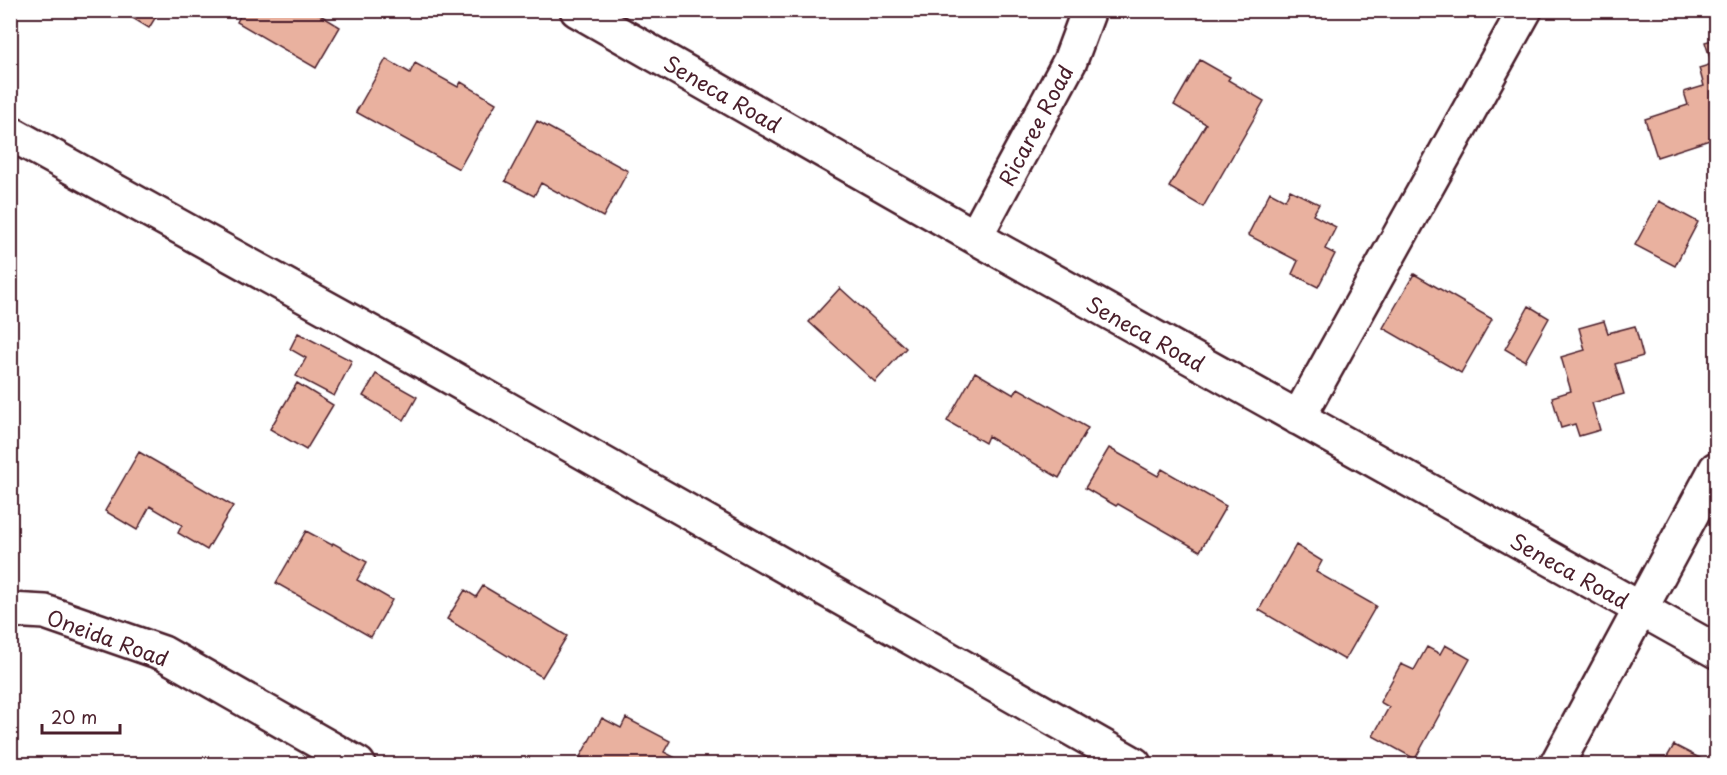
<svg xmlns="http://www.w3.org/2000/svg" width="1727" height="775" font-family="'Playpen Sans',sans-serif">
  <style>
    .building { fill: #e9b19f; stroke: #4a1f2b; stroke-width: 1.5 }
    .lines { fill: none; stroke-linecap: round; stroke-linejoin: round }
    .minor-casing { stroke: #4a1f2b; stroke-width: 38 }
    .minor { stroke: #fff; stroke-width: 33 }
    .labels { text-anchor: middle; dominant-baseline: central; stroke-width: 4.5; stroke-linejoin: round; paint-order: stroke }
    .street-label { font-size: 21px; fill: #4a1f2b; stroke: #fff }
  </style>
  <rect width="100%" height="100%" fill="#fff"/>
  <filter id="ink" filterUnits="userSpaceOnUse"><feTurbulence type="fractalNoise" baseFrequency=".0167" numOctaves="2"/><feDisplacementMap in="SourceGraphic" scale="12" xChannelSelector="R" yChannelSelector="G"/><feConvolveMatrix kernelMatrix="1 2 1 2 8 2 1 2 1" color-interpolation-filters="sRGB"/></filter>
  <g filter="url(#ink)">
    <path class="building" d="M136 10H160L149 28 131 17Z
      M243 10H312L340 27 316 68 237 22Z
      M1716 39V138L1657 157 1645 119 1688 105 1684 92 1704 86 1699 68 1712 64 1705 42Z
      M386 59 410 73 415 63 458 87 461 82 496 103 459 169 356 112Z
      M1200 60 1230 77 1228 80 1264 101 1203 207 1169 187 1206 124 1174 105Z
      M537 121 628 171 603 217 541 183 534 196 505 181Z
      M1290 190 1319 204 1313 215 1336 227 1325 249 1335 254 1318 287 1292 274 1298 261 1248 235 1270 192 1285 200Z
      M1659 201 1698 222 1675 266 1635 245Z
      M1414 274 1492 319 1461 373 1383 328Z
      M840 288 906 348 875 382 809 322Z
      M1529 306 1549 318 1525 361 1505 349Z
      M1604 321 1608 333 1635 326 1643 356 1615 364 1624 394 1592 403 1600 430 1579 436 1575 424 1561 428 1552 397 1571 391 1561 357 1585 350 1579 328Z
      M298 333 352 361 334 396 296 376 306 358 290 349Z
      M975 372 1014 395 1018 388 1088 428 1059 478 988 436 985 443 947 421Z
      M376 374 417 397 404 420 363 396Z
      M297 383 333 405 306 450 270 429Z
      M1109 448 1158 476 1162 469 1226 506 1200 551 1118 504 1116 506 1085 488Z
      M139 452 233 506 207 550 178 533 182 525 150 506 137 530 105 511Z
      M306 531 332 545 333 543 367 562 357 580 392 600 371 637 276 583Z
      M1296 545 1322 561 1316 572 1376 606 1345 660 1259 610Z
      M483 586 567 636 542 677 447 619 465 590 476 597Z
      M1445 645 1470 659 1415 759 1373 736 1389 707 1380 702 1401 664 1414 670 1427 647 1440 654Z
      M602 718 621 728 626 718 670 741 664 752 687 764H594L580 757Z
      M1674 745 1711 764H1663Z"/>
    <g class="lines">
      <defs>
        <path id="minor" d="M577 10 975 237 1716 651
          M10 133 433 367 1134 764
          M975 237 1070 61 1089 10
          M1298 418 1525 10
          M10 610 45 612 163 653 358 764
          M1557 764 1716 469"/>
      </defs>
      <use href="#minor" class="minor-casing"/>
      <use href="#minor" class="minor"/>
    </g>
  </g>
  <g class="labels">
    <g class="street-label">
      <text transform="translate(723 93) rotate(30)">Seneca Road</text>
      <text transform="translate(1035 125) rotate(-62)">Ricaree Road</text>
      <text transform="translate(1146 333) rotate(29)">Seneca Road</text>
      <text transform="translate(1570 570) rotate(29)">Seneca Road</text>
      <text transform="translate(108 637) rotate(20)">Oneida Road</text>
    </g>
  </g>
  <rect width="1727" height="775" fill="none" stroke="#fff" stroke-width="36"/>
  <rect x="18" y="18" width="1691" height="739" fill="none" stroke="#4a1f2b" stroke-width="2" filter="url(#ink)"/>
  <path d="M42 724v9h78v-9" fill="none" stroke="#4a1f2b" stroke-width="3"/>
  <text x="51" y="724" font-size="18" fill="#4a1f2b" stroke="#ffffff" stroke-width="4.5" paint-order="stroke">20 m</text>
</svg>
